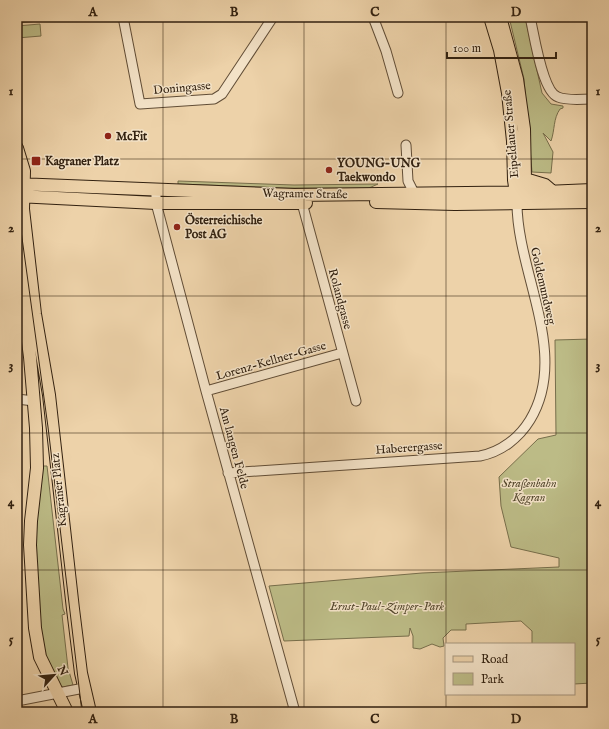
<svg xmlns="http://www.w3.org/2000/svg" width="609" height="729" font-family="'IM FELL English',serif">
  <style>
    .green { fill: #bcbb86; stroke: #776e4b }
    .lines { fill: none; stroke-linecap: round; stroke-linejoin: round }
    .minor-casing { stroke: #614d36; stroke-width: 11 }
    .major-casing { stroke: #322110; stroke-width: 14 }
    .minor { stroke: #f3e2c7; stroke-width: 9 }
    .major { stroke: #edd2a9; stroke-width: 12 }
    .tram { stroke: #322110; stroke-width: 1 }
    .grid { fill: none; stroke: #322110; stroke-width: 1; stroke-opacity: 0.55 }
    .poi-dot { fill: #8f2418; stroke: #f3e2c7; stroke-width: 1.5 }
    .labels { text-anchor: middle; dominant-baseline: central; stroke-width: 3; stroke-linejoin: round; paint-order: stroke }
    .street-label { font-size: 12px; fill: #322110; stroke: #f3e2c7 }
    .poi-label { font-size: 12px; font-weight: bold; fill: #322110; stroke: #f3e2c7; text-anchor: start }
    .park-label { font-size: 12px; font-style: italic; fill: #54482e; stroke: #f3e2c7 }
    .neatline { fill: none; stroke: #322110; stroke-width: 1.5 }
    .grid-label { font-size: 13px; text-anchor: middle; font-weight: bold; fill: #322110 }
  </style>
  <rect width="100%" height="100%" fill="#edd2a9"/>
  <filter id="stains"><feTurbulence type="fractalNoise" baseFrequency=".005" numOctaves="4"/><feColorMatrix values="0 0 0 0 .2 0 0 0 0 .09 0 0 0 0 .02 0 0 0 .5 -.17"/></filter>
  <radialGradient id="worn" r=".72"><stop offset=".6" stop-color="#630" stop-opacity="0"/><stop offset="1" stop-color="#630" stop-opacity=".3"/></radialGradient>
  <path class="green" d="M17 17H39V21L17 23Z
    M509 17H525L542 93 551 104 563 106V108L560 109C553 119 555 130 551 141L543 133 553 152 551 173 532 172 524 79Z
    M40 24 41 36 17 38V26Z
    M178 181 294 185 378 184 369 188H288L178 184Z
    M592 339V683L574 684V644H532V631L521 621 466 624V630H451L443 638 444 646 440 647 432 644 420 649 413 648V636L410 628 409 636 284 641 269 586 422 573 559 567V558L511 547 501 506 499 477 538 439 556 435 555 340Z
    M40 466H47L63 609 65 614 62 615 68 668 73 685 63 687 60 686 43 656 33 553Z"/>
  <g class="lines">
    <defs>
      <path id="minor" d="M123 17 140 104 214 99 222 94 273 17
        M373 17 386 51 398 93
        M530 17C534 33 542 92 558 97 568 101 581 99 592 99
        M406 145 408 181 414 193
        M156 190V203L206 391 295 712
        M302 203 356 401
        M206 391 342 353
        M17 399 34 401
        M228 473 480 456C501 452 519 438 530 420 570 354 517 273 517 203
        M17 701 84 688"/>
      <path id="major" d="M490 17 500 50 508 93 513 141 514 180 517 200
        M500 17 517 79 524 129 525 179 517 192
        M17 148 24 171 23 209 35 314 49 395 73 609 81 673 90 712
        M525 179 545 185 552 191
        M17 184 294 195 545 192 592 190
        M17 196 156 203H306
        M376 202 455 204 592 202
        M17 256 30 357 36 428 37 468 31 521 30 545 35 628 40 657 67 712"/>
    </defs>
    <use href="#minor" class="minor-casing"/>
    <use href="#major" class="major-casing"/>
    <use href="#minor" class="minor"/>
    <use href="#major" class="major"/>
    <path class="tram" d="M17 175 19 216 48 427 82 712"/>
  </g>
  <path class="grid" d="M163 17V712M304 17V712M446 17V712M17 159H592M17 296H592M17 433H592M17 570H592"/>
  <g class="poi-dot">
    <circle cx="108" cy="136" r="4"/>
    <rect x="31" y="156" width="10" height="10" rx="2"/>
    <circle cx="329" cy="170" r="4"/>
    <circle cx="177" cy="227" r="4"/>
  </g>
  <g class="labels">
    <g class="street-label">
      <text transform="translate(182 88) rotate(-5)">Doningasse</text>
      <text transform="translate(511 134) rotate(-95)">Eipeldauer Straße</text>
      <text transform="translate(305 194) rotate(1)">Wagramer Straße</text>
      <text transform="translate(543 286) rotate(77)">Goldemundweg</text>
      <text transform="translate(340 299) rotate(75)">Rolandgasse</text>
      <text transform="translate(271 361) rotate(-16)">Lorenz-Kellner-Gasse</text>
      <text transform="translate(234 448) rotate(75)">Am langen Felde</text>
      <text transform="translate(409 448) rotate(-4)">Haberergasse</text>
      <text transform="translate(59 490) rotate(-96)">Kagraner Platz</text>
    </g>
    <g class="poi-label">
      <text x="116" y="136">McFit</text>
      <text x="45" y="161">Kagraner Platz</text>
      <text x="337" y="163">YOUNG-UNG<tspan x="337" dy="14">Taekwondo</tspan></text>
      <text x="185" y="220">Österreichische<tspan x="185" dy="14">Post AG</tspan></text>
    </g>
    <g class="park-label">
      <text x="529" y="483">Straßenbahn<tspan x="529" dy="14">Kagran</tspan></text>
      <text x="387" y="606">Ernst-Paul-Zimper-Park</text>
    </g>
  </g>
  <rect width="609" height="729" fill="none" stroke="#edd2a9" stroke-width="44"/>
  <rect x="445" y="643" width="130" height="52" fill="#f3e2c7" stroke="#a6957e"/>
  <rect x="453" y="656" width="20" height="6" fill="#edd2a9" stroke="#a6957e"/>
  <text x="481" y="663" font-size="12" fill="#322110">Road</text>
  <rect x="453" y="673" width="20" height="12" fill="#bcbb86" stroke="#a6957e"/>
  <text x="481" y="683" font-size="12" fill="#322110">Park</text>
  <g transform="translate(54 675) rotate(63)" stroke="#f3e2c7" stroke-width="3" paint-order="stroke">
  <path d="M0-3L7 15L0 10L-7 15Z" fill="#322110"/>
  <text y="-6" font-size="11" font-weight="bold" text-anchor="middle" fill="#322110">N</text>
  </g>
  <path d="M447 52v6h109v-6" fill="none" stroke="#322110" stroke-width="2"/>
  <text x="453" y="52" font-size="12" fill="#322110" stroke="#f3e2c7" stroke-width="3" paint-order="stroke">100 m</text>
  <rect x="22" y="22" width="565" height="685" class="neatline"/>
  <g class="grid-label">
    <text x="93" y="16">A</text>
    <text x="234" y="16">B</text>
    <text x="375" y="16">C</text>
    <text x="516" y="16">D</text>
    <text x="11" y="95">1</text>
    <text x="598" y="95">1</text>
    <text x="11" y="232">2</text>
    <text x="598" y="232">2</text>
    <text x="11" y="369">3</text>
    <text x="598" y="369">3</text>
    <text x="11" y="506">4</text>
    <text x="598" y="506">4</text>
    <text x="11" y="643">5</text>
    <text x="598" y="643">5</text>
    <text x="93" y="723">A</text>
    <text x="234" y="723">B</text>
    <text x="375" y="723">C</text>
    <text x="516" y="723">D</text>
  </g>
  <rect width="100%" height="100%" filter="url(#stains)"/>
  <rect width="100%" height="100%" fill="url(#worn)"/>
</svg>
